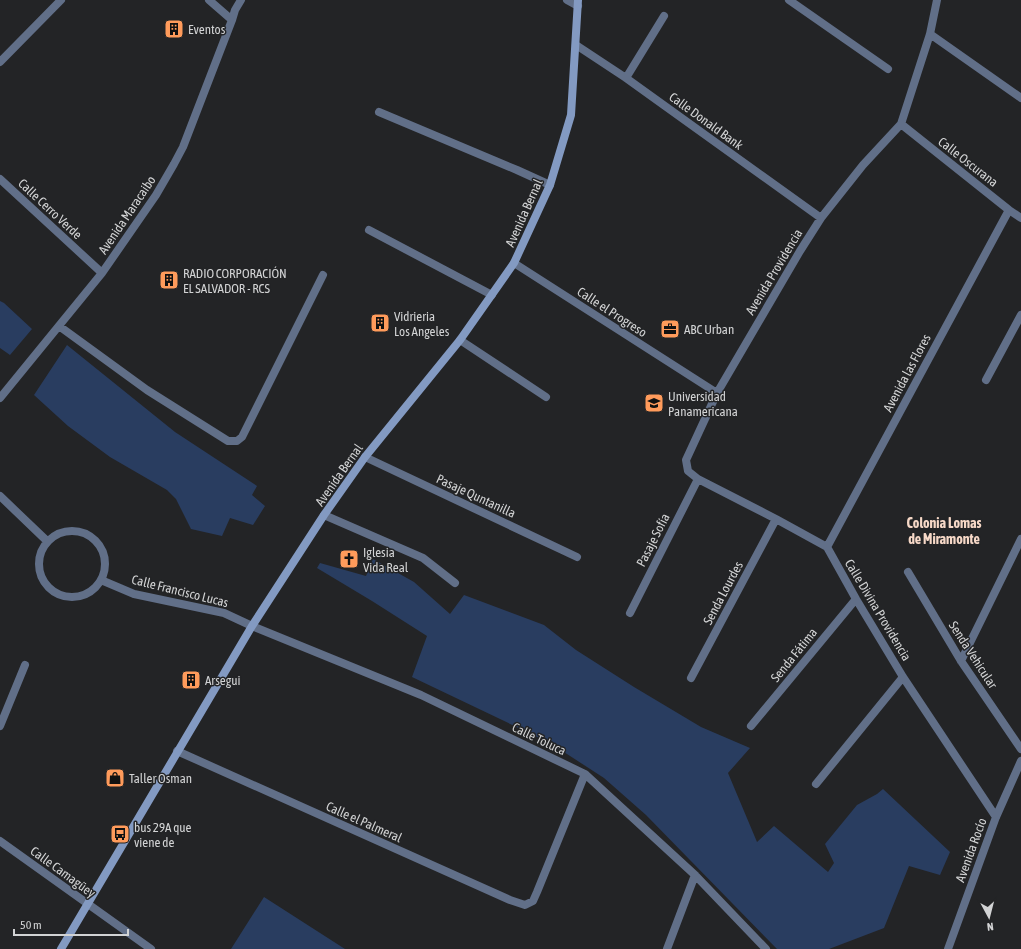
<svg xmlns="http://www.w3.org/2000/svg" width="1021" height="949" font-family="'Asap Condensed',sans-serif">
  <style>
    .green { fill: #293d60 }
    .lines { fill: none; stroke-linecap: round; stroke-linejoin: round }
    .street { stroke: #616f88; stroke-width: 8 }
    .secondary { stroke: #839ac2; stroke-width: 8 }
    .labels { text-anchor: middle; dominant-baseline: central; stroke-width: 3; stroke-linejoin: round; paint-order: stroke }
    .poi-label { font-size: 13px; fill: #d2d3d4; stroke: #232426; text-anchor: start }
    .street-label { font-size: 13px; fill: #d2d3d4; stroke: #232426 }
    .neighbourhood-label { font-size: 14px; font-weight: bold; fill: #f6d8c7; stroke: #232426 }
  </style>
  <rect width="100%" height="100%" fill="#232426"/>
  <path class="green" d="M0 301 4 303 32 329 10 355 0 348Z
    M67 345 175 432 257 486 252 495 265 506 253 525 230 518 222 536 191 529 176 499 167 490 110 457 68 426 34 395Z
    M373 559 414 582 450 614 464 595 544 625 576 650 634 687 701 727 750 748 728 773 757 842 774 826 828 872 834 863 825 844 857 805 877 794 883 789 950 852 940 875 909 866 884 928 829 949H777L646 815 604 778 550 743 412 677 427 636 372 601 317 568 320 563 366 576Z
    M264 897 345 949H231Z"/>
  <g class="lines">
    <path class="street" d="M209 0 232 20
      M567 0 578 6
      M789 0 888 69
      M937 0 930 34 901 124 863 165 821 218 800 251 717 393 686 460 688 471 698 479 776 519 827 547 856 599 903 677 996 817
      M930 34 1021 98
      M576 45 626 78 821 218
      M0 62 61 0
      M626 78 664 16
      M379 112 517 170 550 185
      M901 124 1009 210 1021 218
      M0 179 102 273
      M369 230 492 295
      M514 263 717 393
      M59 326 147 390 228 441H237L242 437 323 275
      M460 340 546 397
      M986 380 1021 315
      M0 398 102 273 156 195 174 164 183 147 232 20 235 10 241 0
      M365 457 577 557
      M0 496 47 541
      M324 515 423 558 455 583
      M39 564a33 33 0 1 1 66 0a33 33 0 1 1-66 0Z
      M827 547 1009 210
      M908 572 961 661 1021 749
      M101 580 134 594 224 613 252 626 421 695 585 774 695 875 766 949
      M630 613 698 479
      M961 661 1021 539
      M691 678 776 519
      M0 726 25 665
      M751 726 856 599
      M177 751 510 900 525 905 533 901 537 892 585 774
      M816 784 903 677
      M0 841 151 949
      M667 949 695 875
      M948 949 996 817 1021 761"/>
    <path class="secondary" d="M61 949 252 626 324 515 365 457 460 340 514 263 550 185 571 115 578 0"/>
  </g>
  <defs>
    <symbol id="building-square" viewBox="-11 -11 22 22"><rect x="-9" y="-9" width="18" height="18" rx="4" fill="#ff9b5b" stroke="#232426"/><path d="M-4-6H4V6H1V3H-1V6H-4ZM-2.5-4.3h1.7v1.8h-1.7ZM.8-4.3h1.7v1.8H.8ZM-2.5-1h1.7V.8h-1.7ZM.8-1h1.7V.8H.8Z" fill="#111"/></symbol>
    <symbol id="office-square" viewBox="-11 -11 22 22"><rect x="-9" y="-9" width="18" height="18" rx="4" fill="#ff9b5b" stroke="#232426"/><path d="M-6-3h4V-5.5h4V-3h4V5H-6ZM-1-4.5V-3h2v-1.5ZM-6 0V1H6V0Z" fill="#111"/></symbol>
    <symbol id="university-square" viewBox="-11 -11 22 22"><rect x="-9" y="-9" width="18" height="18" rx="4" fill="#ff9b5b" stroke="#232426"/><path d="M0-5L7-2L0 1L-7-2ZM-4 1L0 2.5L4 1V4Q0 6-4 4Z" fill="#111"/></symbol>
    <symbol id="church-square" viewBox="-11 -11 22 22"><rect x="-9" y="-9" width="18" height="18" rx="4" fill="#ff9b5b" stroke="#232426"/><path d="M-1.2-6h2.4v3.5h3.3v2.4h-3.3V6h-2.4V-.1h-3.3v-2.4h3.3Z" fill="#111"/></symbol>
    <symbol id="shop-square" viewBox="-11 -11 22 22"><rect x="-9" y="-9" width="18" height="18" rx="4" fill="#ff9b5b" stroke="#232426"/><path d="M-5-2.5h2.3a2.7 3.5 0 0 1 5.4 0H5L5.5 6h-11ZM-1.5-2.5h3a1.5 2.3 0 0 0-3 0Z" fill="#111"/></symbol>
    <symbol id="bus-square" viewBox="-11 -11 22 22"><rect x="-9" y="-9" width="18" height="18" rx="4" fill="#ff9b5b" stroke="#232426"/><path d="M-5-6H5V4H4V6H2V4H-2V6H-4V4H-5ZM-3.5-4V0h7V-4ZM-3.5 1.2v1.5H-2V1.2ZM2 1.2v1.5H3.5V1.2Z" fill="#111"/></symbol>
  </defs>
  <g fill-rule="evenodd">
    <use href="#building-square" x="163" y="18" width="22" height="22"/>
    <use href="#building-square" x="158" y="269" width="22" height="22"/>
    <use href="#building-square" x="369" y="312" width="22" height="22"/>
    <use href="#office-square" x="659" y="318" width="22" height="22"/>
    <use href="#university-square" x="643" y="392" width="22" height="22"/>
    <use href="#church-square" x="338" y="548" width="22" height="22"/>
    <use href="#building-square" x="180" y="669" width="22" height="22"/>
    <use href="#shop-square" x="104" y="767" width="22" height="22"/>
    <use href="#bus-square" x="109" y="823" width="22" height="22"/>
  </g>
  <g class="labels">
    <g class="poi-label">
      <text x="188" y="29">Eventos</text>
      <text x="183" y="273">RADIO CORPORACIÓN<tspan x="183" dy="15">EL SALVADOR - RCS</tspan></text>
      <text x="394" y="316">Vidrieria<tspan x="394" dy="15">Los Angeles</tspan></text>
      <text x="684" y="329">ABC Urban</text>
      <text x="668" y="396">Universidad<tspan x="668" dy="15">Panamericana</tspan></text>
      <text x="363" y="552">Iglesia<tspan x="363" dy="15">Vida Real</tspan></text>
      <text x="205" y="680">Arsegui</text>
      <text x="129" y="778">Taller Osman</text>
      <text x="134" y="827">bus 29A que<tspan x="134" dy="15">viene de</tspan></text>
    </g>
    <g class="street-label">
      <text transform="translate(706 121) rotate(36)">Calle Donald Bank</text>
      <text transform="translate(968 162) rotate(38)">Calle Oscurana</text>
      <text transform="translate(50 209) rotate(43)">Calle Cerro Verde</text>
      <text transform="translate(524 213) rotate(-66)">Avenida Bernal</text>
      <text transform="translate(127 215) rotate(-56)">Avenida Maracaibo</text>
      <text transform="translate(774 272) rotate(-59)">Avenida Providencia</text>
      <text transform="translate(612 312) rotate(33)">Calle el Progreso</text>
      <text transform="translate(907 373) rotate(-62)">Avenida las Flores</text>
      <text transform="translate(339 475) rotate(-55)">Avenida Bernal</text>
      <text transform="translate(476 496) rotate(25)">Pasaje Quntanilla</text>
      <text transform="translate(653 540) rotate(-63)">Pasaje Sofía</text>
      <text transform="translate(180 591) rotate(14)">Calle Francisco Lucas</text>
      <text transform="translate(723 593) rotate(-62)">Senda Lourdes</text>
      <text transform="translate(878 610) rotate(59)">Calle Divina Providencia</text>
      <text transform="translate(794 655) rotate(-51)">Senda Fátima</text>
      <text transform="translate(973 655) rotate(57)">Senda Vehicular</text>
      <text transform="translate(539 739) rotate(26)">Calle Toluca</text>
      <text transform="translate(364 822) rotate(24)">Calle el Palmeral</text>
      <text transform="translate(971 850) rotate(-70)">Avenida Rocío</text>
      <text transform="translate(63 872) rotate(36)">Calle Camagüey</text>
    </g>
    <g class="neighbourhood-label">
      <text x="944" y="523">Colonia Lomas<tspan x="944" dy="16">de Miramonte</tspan></text>
    </g>
  </g>
  <g transform="translate(989 917) rotate(173)" stroke="#232426" stroke-width="3" paint-order="stroke">
  <path d="M0-3L7 15L0 10L-7 15Z" fill="#d2d3d4"/>
  <text y="-6" font-size="11" font-weight="bold" text-anchor="middle" fill="#d2d3d4">N</text>
  </g>
  <path d="M14 929v6h114v-6" fill="none" stroke="#d2d3d4" stroke-width="2"/>
  <text x="20" y="929" font-size="12" fill="#d2d3d4" stroke="#232426" stroke-width="3" paint-order="stroke">50 m</text>
</svg>
